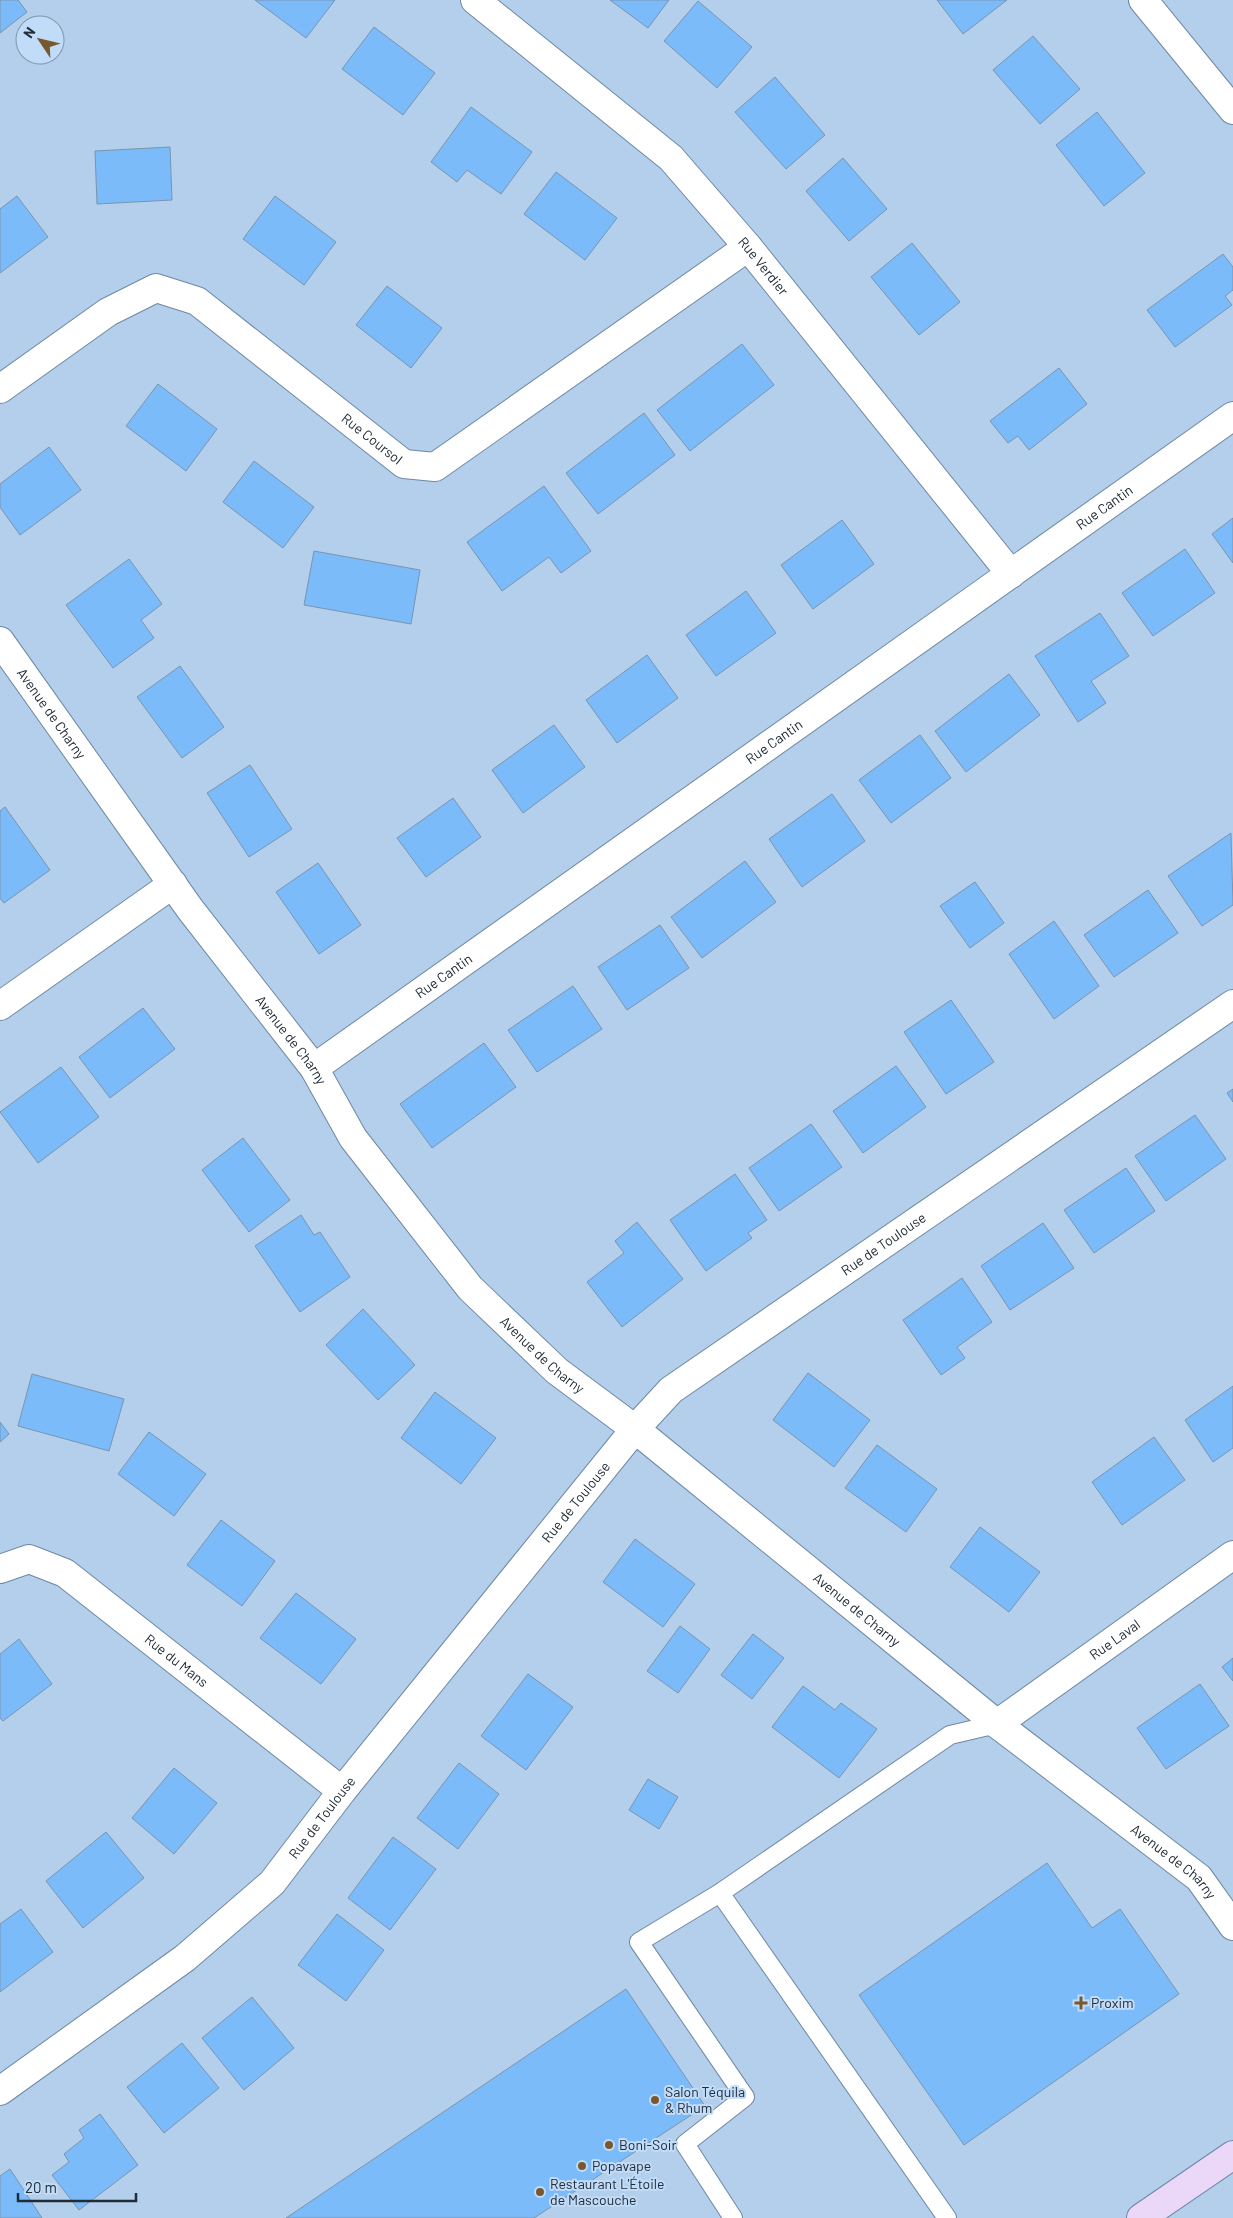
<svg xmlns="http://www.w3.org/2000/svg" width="1233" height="2218" font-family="Barlow,sans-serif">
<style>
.building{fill:#7cbbfa;stroke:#7994af}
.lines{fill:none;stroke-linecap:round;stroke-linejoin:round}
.lane-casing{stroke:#6e88a3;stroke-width:20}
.street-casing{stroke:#6e88a3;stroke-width:30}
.secondary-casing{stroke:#6e88a3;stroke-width:30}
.lane{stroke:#fff;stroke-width:18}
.street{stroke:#fff;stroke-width:28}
.secondary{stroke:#ebd8f9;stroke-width:28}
.poi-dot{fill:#79582f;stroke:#c0dcf9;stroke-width:2}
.labels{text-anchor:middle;stroke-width:4;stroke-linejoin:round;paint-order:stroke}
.street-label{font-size:14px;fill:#212c37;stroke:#c0dcf9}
.poi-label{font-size:14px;fill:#212c37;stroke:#c0dcf9;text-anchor:start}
</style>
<rect width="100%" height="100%" fill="#b3cfec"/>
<path class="building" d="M 0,0 L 18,0 L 27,12 L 0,33 Z
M 255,0 L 335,0 L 306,38 Z
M 610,0 L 669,0 L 648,28 Z
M 937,0 L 1007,0 L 963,34 Z
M 698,1 L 752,47 L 717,88 L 664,41 Z
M 374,27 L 435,73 L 403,115 L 342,69 Z
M 1033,36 L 1080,89 L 1040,124 L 993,70 Z
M 775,77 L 825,135 L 786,169 L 735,112 Z
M 471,107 L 532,152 L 501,194 L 467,170 L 457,182 L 431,162 Z
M 1097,112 L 1145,173 L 1104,206 L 1056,145 Z
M 170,147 L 172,200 L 97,204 L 95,151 Z
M 843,158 L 887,209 L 849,241 L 806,191 Z
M 556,172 L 617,218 L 585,260 L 524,214 Z
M 17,196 L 48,237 L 0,273 L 0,209 Z
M 275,196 L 336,242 L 304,285 L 243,239 Z
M 912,243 L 960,302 L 919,335 L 871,277 Z
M 1223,254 L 1233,267 L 1233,290 L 1225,296 L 1232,305 L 1175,347 L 1147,310 Z
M 387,286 L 442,328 L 411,368 L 356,325 Z
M 742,344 L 774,385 L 690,451 L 657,410 Z
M 1059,368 L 1087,404 L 1029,450 L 1018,436 L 1008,443 L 990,421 Z
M 158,384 L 217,429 L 186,471 L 126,426 Z
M 644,413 L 675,455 L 598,514 L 566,473 Z
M 49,447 L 81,490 L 20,535 L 0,507 L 0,484 Z
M 254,461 L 314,507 L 283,548 L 223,502 Z
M 544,486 L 591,551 L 561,573 L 549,557 L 502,591 L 467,542 Z
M 1233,518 L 1233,563 L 1212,534 Z
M 842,520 L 874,564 L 813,609 L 781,565 Z
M 1185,549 L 1215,593 L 1153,636 L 1122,593 Z
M 314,551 L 420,570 L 411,624 L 304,605 Z
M 129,559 L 162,604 L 141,620 L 154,638 L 113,668 L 66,605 Z
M 746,591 L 776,633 L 716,676 L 686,635 Z
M 1100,613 L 1129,656 L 1091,681 L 1106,703 L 1078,722 L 1035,656 Z
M 647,655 L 678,698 L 617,743 L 586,700 Z
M 180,666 L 224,727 L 182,758 L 137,697 Z
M 1009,674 L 1040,715 L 966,772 L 935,731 Z
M 554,725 L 585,767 L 523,813 L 492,770 Z
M 920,735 L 951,778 L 891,823 L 859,780 Z
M 250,765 L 292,829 L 249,857 L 207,793 Z
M 832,794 L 865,841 L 802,887 L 769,839 Z
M 453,798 L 481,837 L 426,877 L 397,838 Z
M 5,807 L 50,870 L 4,903 L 0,898 L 0,811 Z
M 1231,833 L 1233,905 L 1202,926 L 1168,876 Z
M 745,861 L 776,902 L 702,958 L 671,917 Z
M 318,863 L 361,925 L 319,954 L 276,892 Z
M 975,882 L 1004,923 L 970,948 L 940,906 Z
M 1148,890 L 1178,933 L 1114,977 L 1084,935 Z
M 1054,921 L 1099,986 L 1054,1019 L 1009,954 Z
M 660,925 L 689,968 L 627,1010 L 598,967 Z
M 573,986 L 602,1029 L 537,1072 L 508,1030 Z
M 951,1000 L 994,1062 L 946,1094 L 904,1032 Z
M 143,1008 L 175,1049 L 110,1098 L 79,1057 Z
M 484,1043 L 516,1087 L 432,1148 L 400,1104 Z
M 896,1066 L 926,1107 L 863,1153 L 833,1111 Z
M 61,1067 L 99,1117 L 38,1163 L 0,1112 Z
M 1233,1089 L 1233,1102 L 1227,1093 Z
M 1195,1115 L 1226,1159 L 1166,1201 L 1135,1156 Z
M 811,1124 L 842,1167 L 779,1211 L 749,1168 Z
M 243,1138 L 290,1200 L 249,1232 L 202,1170 Z
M 1126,1168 L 1155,1211 L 1094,1253 L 1064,1210 Z
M 735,1174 L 767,1220 L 748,1233 L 752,1238 L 706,1271 L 670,1220 Z
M 301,1215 L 314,1235 L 320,1232 L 350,1277 L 300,1312 L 255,1246 Z
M 637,1222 L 683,1279 L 622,1327 L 587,1282 L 624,1253 L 615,1241 Z
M 1043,1223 L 1074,1268 L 1010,1310 L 981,1266 Z
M 962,1278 L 992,1322 L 957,1347 L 965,1358 L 941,1375 L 903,1320 Z
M 363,1309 L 415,1365 L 378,1400 L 326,1345 Z
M 808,1373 L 870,1420 L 834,1467 L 773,1420 Z
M 32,1374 L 124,1399 L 109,1451 L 18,1426 Z
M 1233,1386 L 1233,1448 L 1213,1462 L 1185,1420 Z
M 435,1392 L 496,1438 L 461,1484 L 401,1438 Z
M 0,1422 L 9,1434 L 0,1442 Z
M 149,1432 L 206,1474 L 174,1516 L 118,1474 Z
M 1154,1437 L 1185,1480 L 1122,1525 L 1092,1482 Z
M 877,1445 L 937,1489 L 906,1532 L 845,1488 Z
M 221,1520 L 275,1561 L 242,1606 L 187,1565 Z
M 980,1527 L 1040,1572 L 1009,1612 L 950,1567 Z
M 635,1539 L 695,1584 L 663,1627 L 603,1582 Z
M 296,1593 L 356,1639 L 321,1684 L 260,1638 Z
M 680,1626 L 710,1649 L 678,1693 L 647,1671 Z
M 753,1634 L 784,1658 L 752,1699 L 721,1675 Z
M 19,1639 L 52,1684 L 3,1721 L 0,1718 L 0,1654 Z
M 1233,1658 L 1233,1681 L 1222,1667 Z
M 528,1674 L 573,1707 L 526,1770 L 481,1736 Z
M 1200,1684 L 1229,1726 L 1166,1769 L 1137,1728 Z
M 803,1686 L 835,1710 L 841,1703 L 877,1729 L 839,1778 L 772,1727 Z
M 459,1763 L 499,1794 L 458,1849 L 417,1818 Z
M 174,1768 L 217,1803 L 174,1854 L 132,1818 Z
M 648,1779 L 678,1797 L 659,1829 L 629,1810 Z
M 106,1832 L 144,1878 L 83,1928 L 46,1881 Z
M 393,1837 L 436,1869 L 390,1930 L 348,1898 Z
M 1047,1863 L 1092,1928 L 1120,1909 L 1179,1994 L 964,2145 L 859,1995 Z
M 21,1909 L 53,1952 L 0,1992 L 0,1924 Z
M 337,1914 L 384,1950 L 346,2001 L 298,1965 Z
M 626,1989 L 705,2106 L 534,2218 L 286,2218 Z
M 252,1997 L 294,2048 L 244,2090 L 202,2038 Z
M 182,2043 L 219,2088 L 164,2133 L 127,2087 Z
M 100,2114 L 138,2165 L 79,2210 L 52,2175 L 69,2162 L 64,2154 L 84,2138 L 79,2130 Z
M 10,2169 L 42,2218 L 0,2218 L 0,2176 Z"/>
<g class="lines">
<g class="lane-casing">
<path id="lane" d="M 720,1893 L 947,2218
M 733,2218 L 685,2144 L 745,2097 L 639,1942 L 720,1893 L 950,1735 L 997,1724"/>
</g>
<g class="street-casing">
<g id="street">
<path id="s1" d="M 475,0 L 671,158 L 748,247 L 1011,574"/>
<path d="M 1143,0 L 1233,110"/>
<path id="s2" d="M 0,389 L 108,312 L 156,288 L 197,301 L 404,464 L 435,467 L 748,247"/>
<path id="s3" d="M 0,641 L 190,909 L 314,1068 L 353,1138 L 470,1288 L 557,1371 L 635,1429 L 997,1724 L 1199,1878 L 1233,1926"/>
<path d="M 0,1006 L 173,884"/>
<path id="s4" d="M 314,1068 L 1233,416"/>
<path id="s5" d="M 0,1569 L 29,1559 L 65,1573 L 342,1791"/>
<path id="s6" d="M 997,1724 L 1233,1555"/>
<path id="s7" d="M 0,2091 L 185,1958 L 272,1883 L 342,1791 L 635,1429 L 671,1390 L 1233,1004"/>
</g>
</g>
<g class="secondary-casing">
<path id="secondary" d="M 1141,2218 L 1233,2155"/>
</g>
<use href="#lane" class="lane"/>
<use href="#street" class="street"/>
<use href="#secondary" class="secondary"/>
</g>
<g class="poi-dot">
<path d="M1078.5 1995.5h5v5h5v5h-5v5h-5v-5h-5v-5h5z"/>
<circle cx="655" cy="2100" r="5"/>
<circle cx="609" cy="2145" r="5"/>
<circle cx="582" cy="2166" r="5"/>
<circle cx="540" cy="2192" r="5"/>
</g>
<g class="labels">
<g class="street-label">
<text dy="5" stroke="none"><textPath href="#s1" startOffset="394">Rue Verdier</textPath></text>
<text dy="5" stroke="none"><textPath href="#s2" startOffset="452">Rue Coursol</textPath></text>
<text dy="5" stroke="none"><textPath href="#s4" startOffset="969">Rue Cantin</textPath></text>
<text dy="5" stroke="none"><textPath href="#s3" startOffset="89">Avenue de Charny</textPath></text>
<text dy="5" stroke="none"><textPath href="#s4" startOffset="564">Rue Cantin</textPath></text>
<text dy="5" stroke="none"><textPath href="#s4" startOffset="159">Rue Cantin</textPath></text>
<text dy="5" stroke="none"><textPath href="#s3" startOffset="494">Avenue de Charny</textPath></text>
<text dy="5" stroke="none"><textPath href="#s7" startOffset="1235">Rue de Toulouse</textPath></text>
<text dy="5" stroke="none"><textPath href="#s3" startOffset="899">Avenue de Charny</textPath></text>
<text dy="5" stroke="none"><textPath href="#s7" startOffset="830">Rue de Toulouse</textPath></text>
<text dy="5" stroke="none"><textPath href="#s3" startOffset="1304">Avenue de Charny</textPath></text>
<text dy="5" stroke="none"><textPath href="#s6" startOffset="145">Rue Laval</textPath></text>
<text dy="5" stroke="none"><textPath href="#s5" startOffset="211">Rue du Mans</textPath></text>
<text dy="5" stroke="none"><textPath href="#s7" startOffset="425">Rue de Toulouse</textPath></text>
<text dy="5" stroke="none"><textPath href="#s3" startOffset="1709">Avenue de Charny</textPath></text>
</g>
<g class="poi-label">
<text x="1091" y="2008">Proxim</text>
<text x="665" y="2097">Salon Téquila<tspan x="665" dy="16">&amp; Rhum</tspan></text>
<text x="619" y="2150">Boni-Soir</text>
<text x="592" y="2171">Popavape</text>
<text x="550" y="2189">Restaurant L'Étoile<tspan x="550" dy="16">de Mascouche</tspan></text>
</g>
</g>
<g transform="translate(40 40) rotate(305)"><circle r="24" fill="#c0dcf9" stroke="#8096ab"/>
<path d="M0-4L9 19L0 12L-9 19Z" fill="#79582f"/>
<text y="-8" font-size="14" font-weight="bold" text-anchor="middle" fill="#212c37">N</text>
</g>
<path d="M18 2193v8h118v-8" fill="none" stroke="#212c37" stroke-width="2.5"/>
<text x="25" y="2193" font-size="15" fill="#212c37" stroke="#c0dcf9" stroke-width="4" paint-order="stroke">20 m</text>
</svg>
